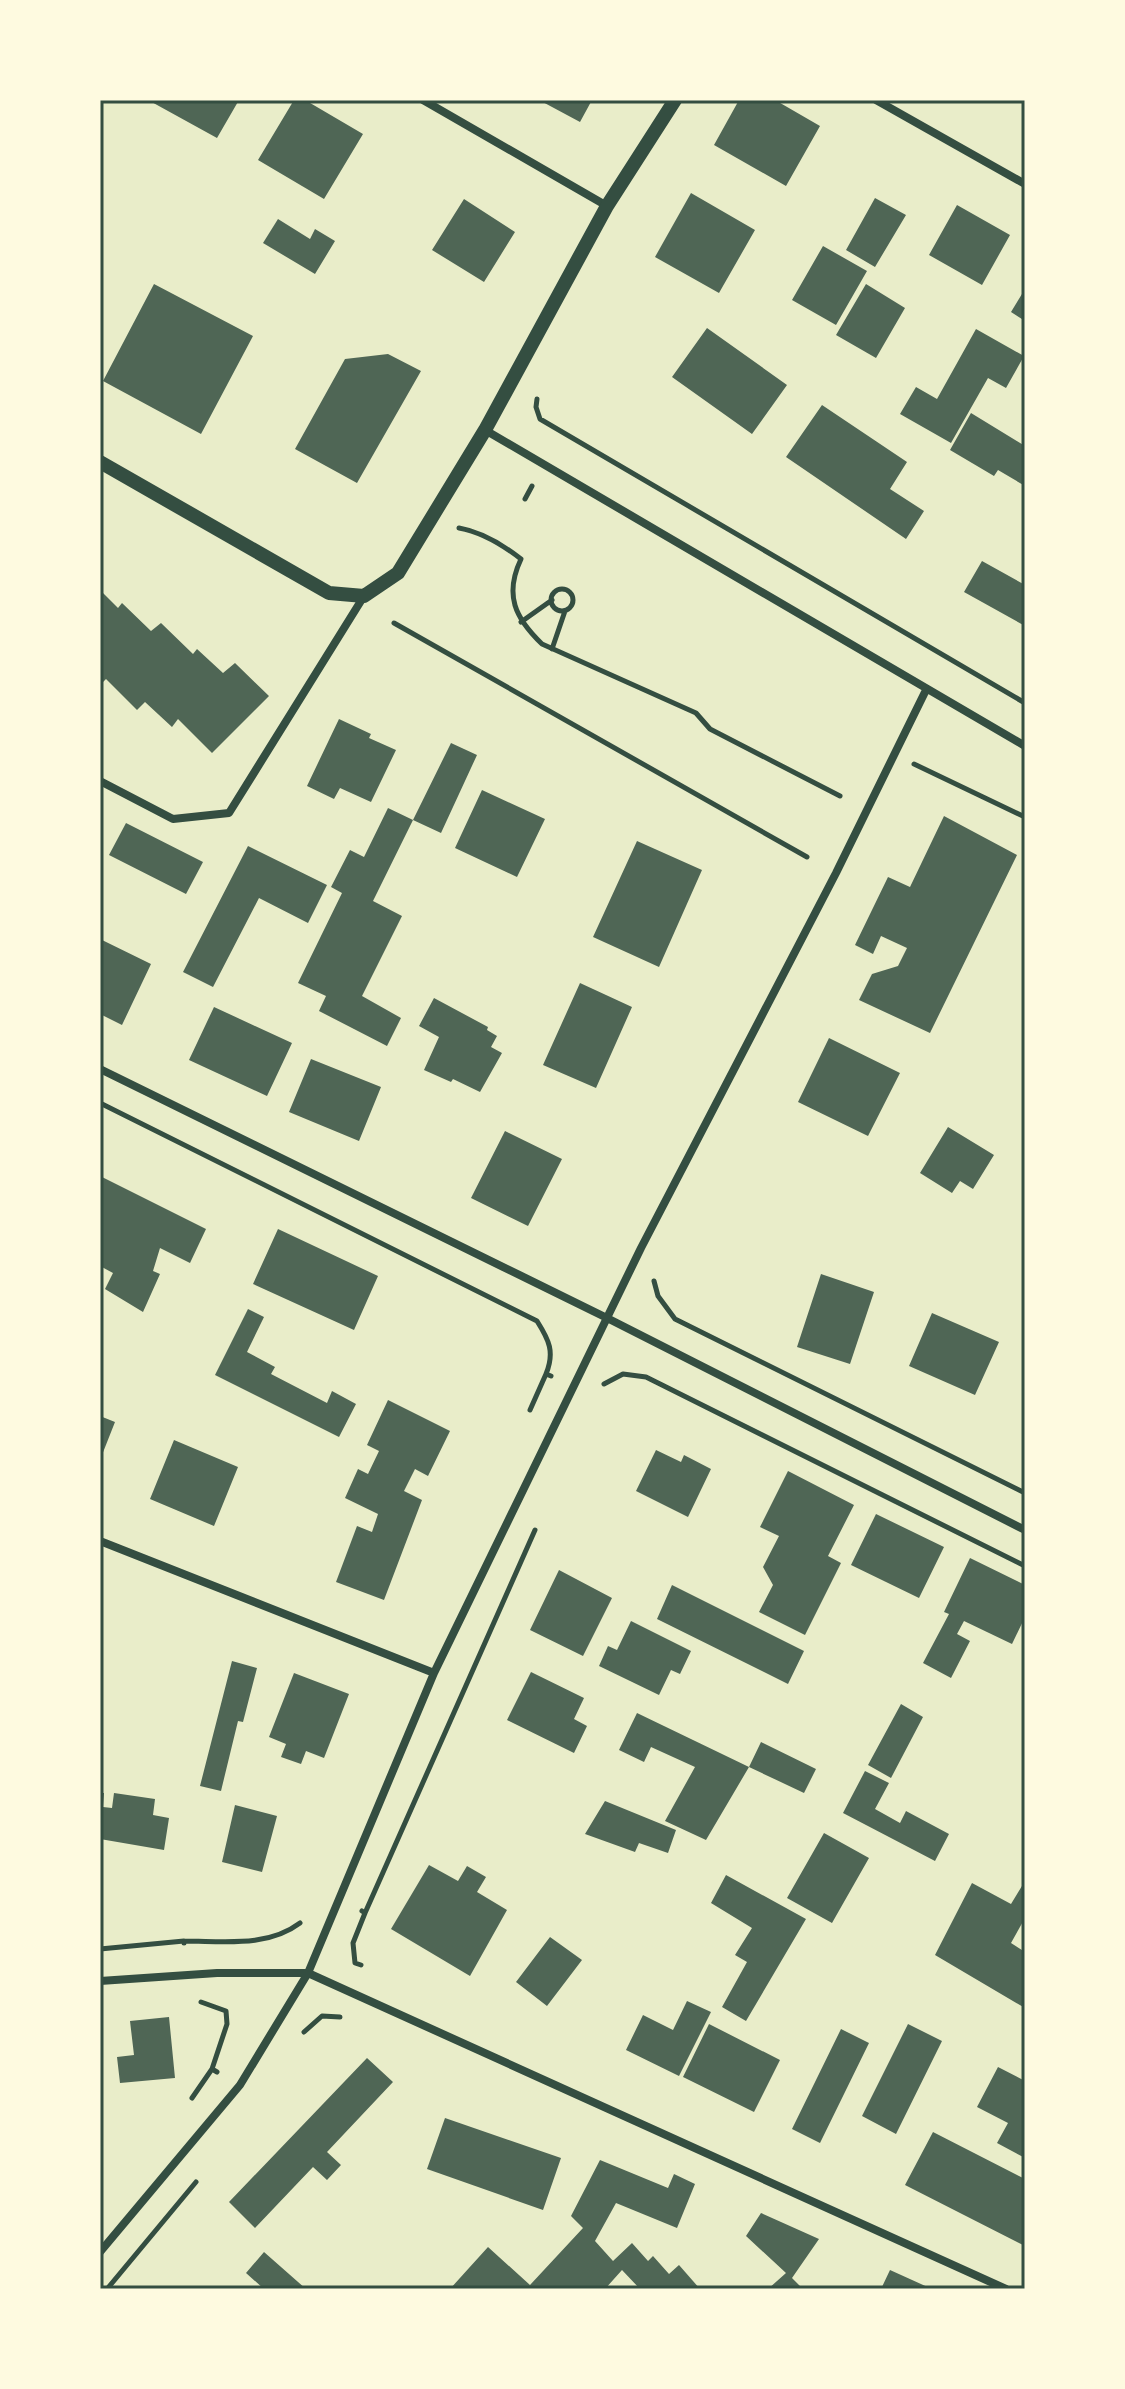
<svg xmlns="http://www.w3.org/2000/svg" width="1125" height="2389" font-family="'PT Serif',serif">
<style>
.building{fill:#4f6655}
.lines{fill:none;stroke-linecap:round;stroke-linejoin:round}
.path{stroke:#344e41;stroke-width:5}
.minor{stroke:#344e41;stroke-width:8}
.tertiary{stroke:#344e41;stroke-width:14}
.neatline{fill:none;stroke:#344e41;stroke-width:3}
</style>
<rect width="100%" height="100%" fill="#e9edc9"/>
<path class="building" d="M 148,100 L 239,100 L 217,138 Z
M 294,100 L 305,100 L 363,134 L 324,199 L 258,160 Z
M 539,100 L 592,100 L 580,122 Z
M 739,100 L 775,100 L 820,126 L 786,186 L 714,145 Z
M 691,193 L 755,230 L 719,293 L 655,257 Z
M 875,198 L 906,215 L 875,267 L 846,250 Z
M 464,199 L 515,232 L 484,282 L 432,250 Z
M 957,205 L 1010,235 L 982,285 L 929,255 Z
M 278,219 L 310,239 L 315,229 L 335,241 L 315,274 L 263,243 Z
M 823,246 L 867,271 L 836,325 L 792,300 Z
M 154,284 L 253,336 L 201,434 L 103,381 Z
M 866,284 L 905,308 L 876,358 L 836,335 Z
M 1025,289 L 1025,321 L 1011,312 Z
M 707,328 L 787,385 L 752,434 L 672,377 Z
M 976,329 L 1024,356 L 1006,388 L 988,378 L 951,443 L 900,414 L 916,387 L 937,399 Z
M 388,354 L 421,371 L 357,483 L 295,449 L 345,359 Z
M 822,405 L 907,462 L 890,489 L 924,511 L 906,539 L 786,457 Z
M 971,413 L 1025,446 L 1025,486 L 998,470 L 994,476 L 950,450 Z
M 982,561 L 1025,585 L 1025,626 L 964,592 Z
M 100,590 L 118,608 L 122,603 L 151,631 L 161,623 L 193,654 L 197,649 L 223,673 L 235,663 L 269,696 L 212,753 L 178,719 L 172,727 L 145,702 L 137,710 L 106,679 L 100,685 Z
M 339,719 L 371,734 L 369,738 L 396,750 L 371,802 L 340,788 L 334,799 L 307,786 Z
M 451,743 L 477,755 L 441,833 L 413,820 Z
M 482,790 L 545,819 L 517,877 L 455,848 Z
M 388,808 L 413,820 L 373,901 L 402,916 L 362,996 L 401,1018 L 387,1046 L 319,1011 L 326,996 L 298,983 L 342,893 L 331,887 L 350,850 L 364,857 Z
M 944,816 L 1017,855 L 930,1033 L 859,1000 L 872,974 L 898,966 L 907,948 L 881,936 L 873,954 L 855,945 L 888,877 L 910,887 Z
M 126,823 L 203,862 L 186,894 L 109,855 Z
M 637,841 L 702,870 L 659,967 L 593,937 Z
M 248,846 L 327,885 L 308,923 L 259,898 L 213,987 L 183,972 Z
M 100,939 L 151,964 L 122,1025 L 100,1014 Z
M 580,983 L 632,1007 L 596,1088 L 543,1065 Z
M 434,998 L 488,1027 L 487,1030 L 497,1036 L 491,1047 L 502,1053 L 480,1092 L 453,1079 L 451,1082 L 424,1070 L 439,1037 L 419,1026 Z
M 214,1007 L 292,1043 L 267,1096 L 189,1060 Z
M 829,1038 L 900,1073 L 868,1136 L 798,1102 Z
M 311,1059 L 381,1087 L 359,1141 L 289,1112 Z
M 948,1127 L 994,1155 L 973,1189 L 960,1181 L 952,1193 L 920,1173 Z
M 505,1131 L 562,1159 L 528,1226 L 471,1198 Z
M 100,1176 L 206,1229 L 190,1263 L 160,1248 L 153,1271 L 160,1274 L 143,1312 L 105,1289 L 113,1273 L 100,1266 Z
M 278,1229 L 378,1276 L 354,1330 L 253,1284 Z
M 821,1274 L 874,1292 L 850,1364 L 797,1347 Z
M 248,1309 L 264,1317 L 247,1352 L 275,1367 L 271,1374 L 327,1403 L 332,1391 L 356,1404 L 339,1437 L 215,1375 Z
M 932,1313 L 999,1342 L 975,1395 L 909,1366 Z
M 388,1400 L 450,1431 L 428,1476 L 415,1469 L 404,1491 L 422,1500 L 384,1600 L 336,1582 L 357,1526 L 372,1532 L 378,1514 L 345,1498 L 358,1469 L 368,1474 L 379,1451 L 367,1445 Z
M 100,1416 L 115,1422 L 100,1460 Z
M 174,1440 L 238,1467 L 214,1526 L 150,1499 Z
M 656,1450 L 681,1462 L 684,1455 L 711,1469 L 688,1517 L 636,1491 Z
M 788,1471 L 854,1505 L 828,1556 L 841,1563 L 805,1635 L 759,1612 L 773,1585 L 763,1567 L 779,1536 L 760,1527 Z
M 876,1514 L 944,1547 L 919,1598 L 851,1565 Z
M 970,1558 L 1025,1585 L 1025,1617 L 1012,1644 L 964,1621 L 957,1634 L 970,1641 L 951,1678 L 923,1663 L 949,1614 L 944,1612 Z
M 559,1570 L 612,1598 L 583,1656 L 530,1630 Z
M 672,1585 L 804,1651 L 788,1684 L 657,1619 Z
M 631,1621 L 691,1651 L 680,1674 L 671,1670 L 659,1695 L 599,1666 L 608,1646 L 617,1650 Z
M 232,1661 L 257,1668 L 243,1722 L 238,1721 L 221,1791 L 200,1786 Z
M 531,1672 L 584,1698 L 574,1719 L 587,1726 L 574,1753 L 507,1720 Z
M 294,1673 L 349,1694 L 324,1758 L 306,1751 L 301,1764 L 281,1757 L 286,1744 L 269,1737 Z
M 901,1704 L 923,1717 L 891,1778 L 868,1765 Z
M 637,1713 L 749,1767 L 706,1840 L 665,1821 L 695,1767 L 651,1747 L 644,1762 L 619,1750 Z
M 761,1742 L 816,1769 L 804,1793 L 749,1767 Z
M 865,1771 L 889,1783 L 875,1809 L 900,1823 L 906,1811 L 949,1834 L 935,1861 L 843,1813 Z
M 100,1793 L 104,1793 L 103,1807 L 112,1808 L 114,1793 L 155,1799 L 153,1815 L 169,1818 L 164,1850 L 100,1839 Z
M 605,1801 L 676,1830 L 668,1853 L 639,1843 L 635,1852 L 585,1834 Z
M 235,1805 L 277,1816 L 262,1872 L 222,1862 Z
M 824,1833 L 869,1858 L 832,1923 L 787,1898 Z
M 429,1865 L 458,1881 L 467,1866 L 486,1877 L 477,1892 L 507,1910 L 470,1976 L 391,1929 Z
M 726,1875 L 806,1919 L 746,2021 L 722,2007 L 747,1962 L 735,1955 L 752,1928 L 711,1903 Z
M 1025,1881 L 1025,1918 L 1011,1943 L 1025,1952 L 1025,2008 L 935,1955 L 972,1883 L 1011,1904 Z
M 550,1937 L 582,1960 L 547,2006 L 516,1982 Z
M 687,2001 L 711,2012 L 679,2076 L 626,2050 L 643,2015 L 673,2030 Z
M 169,2017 L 175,2078 L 120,2083 L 117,2057 L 134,2055 L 130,2021 Z
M 709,2024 L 780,2060 L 754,2112 L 683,2077 Z
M 908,2024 L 942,2041 L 896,2134 L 862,2116 Z
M 841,2029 L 869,2043 L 820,2143 L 792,2129 Z
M 367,2058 L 393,2082 L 327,2152 L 341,2165 L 327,2180 L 313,2167 L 255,2228 L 229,2202 Z
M 998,2067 L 1025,2081 L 1025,2158 L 997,2143 L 1008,2123 L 977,2107 Z
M 445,2118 L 561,2158 L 543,2210 L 427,2169 Z
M 933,2132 L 1025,2179 L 1025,2246 L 905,2185 Z
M 600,2160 L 668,2188 L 674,2174 L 695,2184 L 677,2228 L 616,2203 L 595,2241 L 613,2261 L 632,2243 L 648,2261 L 653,2256 L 669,2274 L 679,2265 L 700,2289 L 640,2289 L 622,2270 L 605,2289 L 450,2289 L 488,2247 L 530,2285 L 583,2228 L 571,2216 Z
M 761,2213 L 819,2239 L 792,2278 L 803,2289 L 768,2289 L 786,2273 L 746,2236 Z
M 264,2252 L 306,2289 L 264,2289 L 246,2273 Z
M 890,2270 L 932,2289 L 881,2289 Z"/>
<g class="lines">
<path class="path" d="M 537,399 L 536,407 L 540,419 L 1025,703
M 525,499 L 532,486
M 459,528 C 482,532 503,545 521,559 C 504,595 515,618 542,644 L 696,713 L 710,729 L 840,796
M551 600a11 11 0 1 1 22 0a11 11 0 1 1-22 0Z
M 521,622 L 552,600
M 394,623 L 807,857
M 552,649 L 565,611
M 914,764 L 1025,817
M 100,1103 L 537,1321 C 549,1340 555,1352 546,1374 L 551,1376
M 654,1281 L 658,1296 L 675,1319 L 1025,1493
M 604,1384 L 623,1374 L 646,1377 L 1025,1566
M 530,1410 L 546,1374
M 365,1913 L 535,1530
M 184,1941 C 223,1941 267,1948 300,1923
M 100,1949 L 184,1941 L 184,1943
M 361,1965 L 355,1963 L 353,1943 L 365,1913 L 362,1911
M 201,2002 L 226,2011 L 227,2024 L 212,2069 L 217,2072
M 304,2032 L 322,2016 L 340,2017
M 192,2098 L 212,2069
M 107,2289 L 196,2182"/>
<path class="minor" d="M 423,100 L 607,206
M 876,100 L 1025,184
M 485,430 L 1025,746
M 100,781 L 173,819 L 229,813 L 364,596
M 100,1069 L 607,1318 L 1025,1530
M 100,1541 L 434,1673
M 100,1981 L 217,1973 L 308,1973 L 1006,2289
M 100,2252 L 240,2085 L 308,1973 L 434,1673 L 641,1248 L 836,873 L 926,690"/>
<path class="tertiary" d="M 100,462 L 329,593 L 364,596 L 398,573 L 485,430 L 607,206 L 675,100"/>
</g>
<rect width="1125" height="2389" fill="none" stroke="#fefae0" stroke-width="204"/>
<rect x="102" y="102" width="921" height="2185" class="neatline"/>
</svg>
